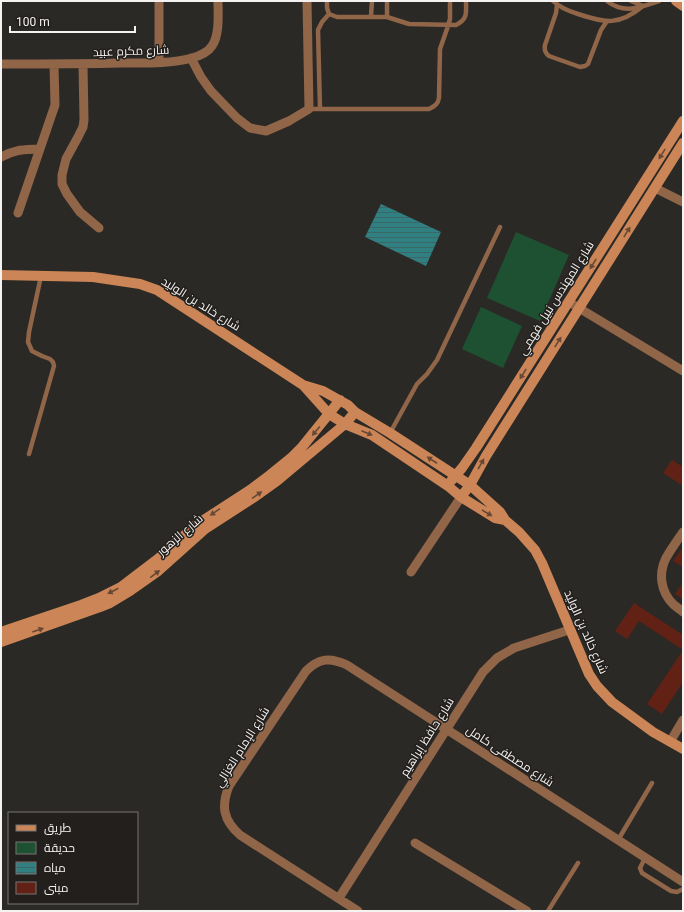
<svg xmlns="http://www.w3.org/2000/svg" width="684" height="912" font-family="Roboto,Cairo,sans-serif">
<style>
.park{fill:#1d5132}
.water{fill:url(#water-rules)}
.building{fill:#612115}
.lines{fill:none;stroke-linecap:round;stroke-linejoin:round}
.lane{stroke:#906548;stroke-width:4.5}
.street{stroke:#906548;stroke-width:9}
.secondary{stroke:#cb8556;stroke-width:10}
.oneway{fill:#664834}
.labels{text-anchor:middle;stroke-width:3;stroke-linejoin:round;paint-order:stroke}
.street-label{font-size:12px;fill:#f5f3f1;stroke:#221f1d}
</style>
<defs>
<pattern id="water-rules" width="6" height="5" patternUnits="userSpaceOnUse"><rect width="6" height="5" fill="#308081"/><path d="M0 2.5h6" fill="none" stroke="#3c6767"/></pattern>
</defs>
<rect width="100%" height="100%" fill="#2b2926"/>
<path class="park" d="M 516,232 L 569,255 L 540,321 L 487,298 Z
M 481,307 L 522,326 L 503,368 L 462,349 Z"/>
<path class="water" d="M 381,204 L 441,232 L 426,266 L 365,237 Z"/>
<path class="building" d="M 672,460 L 683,467 L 683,486 L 663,473 Z
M 683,547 L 683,567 L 673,561 Z
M 683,582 L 683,599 L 675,594 Z
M 634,603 L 683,635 L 683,682 L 662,714 L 647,704 L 683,650 L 639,621 L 627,639 L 615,631 Z"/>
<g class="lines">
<path class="lane" d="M 327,1 L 327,8 L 329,14 L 337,17 L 387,17 L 409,24 L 456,25 C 468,19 466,13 466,1
M 387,1 L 387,17
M 553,1 C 560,8 568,11 578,14 C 605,23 619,26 643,6 L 631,1
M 607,1 C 625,15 640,7 659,1
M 557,5 L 556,13 L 545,45 C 544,50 545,53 549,56 L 580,67 L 585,66 L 588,64 L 601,30 L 607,21
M 371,16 L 372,1
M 309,109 L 429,109 C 435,106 438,104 439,98 L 440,49 L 447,29 L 450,19 L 450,1
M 320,109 L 318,30 L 322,22 L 329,14
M 390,433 L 417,384 L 427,374 L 437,360 L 500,227
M 29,454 L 54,366 L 53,362 L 50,359 L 42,356 L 32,351 L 28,342 L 29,332 L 41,276
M 618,840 L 652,783
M 645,858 L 640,868 L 642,873 L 671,891 L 677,892 L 683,889
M 548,911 L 578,863"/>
<path class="street" d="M 191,58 L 201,77 L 211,91 L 237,118 L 250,128 L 266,131 L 289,121 L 309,109 L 307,1
M 159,62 L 159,1
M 1,64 C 42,64 82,64 122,63 C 145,63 170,64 192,58 C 199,56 208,52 212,46 C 220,34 218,14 218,1
M 83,64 L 84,120 L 83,127 L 78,137 L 66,159 L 62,175 L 62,184 L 67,194 L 80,212 L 99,228
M 1,157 C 16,149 23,150 40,149
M 655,188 L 683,202
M 18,213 L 55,105 L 54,64
M 569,302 L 683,371
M 683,532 C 677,541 671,549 666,558 C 658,574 661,592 673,604 C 676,607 680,609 683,612
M 411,572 L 461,497
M 670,742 L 683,720
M 415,843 L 527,911
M 339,898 L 483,672 L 497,658 L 514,648 L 569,630
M 358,911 L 240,835 C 223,820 221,806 229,786 L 306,671 C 319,658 330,657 347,665 L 683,882"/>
<path class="secondary" d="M 676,1 L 683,6
M 1,275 L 93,277 L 140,284 L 157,290 L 303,385 L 329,414 L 345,424 L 372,435 L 448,486 L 461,497 L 495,518 L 505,520
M 303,385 L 323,391 L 348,405 L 355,412 L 390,433 L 470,485 L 500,512 L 505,520 L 519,532 L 535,550 L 542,563 L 589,674 L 597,686 L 612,702 L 653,732 L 683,749
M 451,481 L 462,468 L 476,448 L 683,121
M 461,497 L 470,485 L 486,456 L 683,143
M 1,632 L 81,605 L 99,598 L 121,587 L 159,558 L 196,525 L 250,490 L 270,475 L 291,458 L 302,447 L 340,400
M 1,642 L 100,607 L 110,603 L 130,591 L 157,572 L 205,529 L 256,496 L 277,481 L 345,424 L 355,412"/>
</g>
<defs><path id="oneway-solid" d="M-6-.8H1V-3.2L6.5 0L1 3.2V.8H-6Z"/></defs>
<g class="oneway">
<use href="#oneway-solid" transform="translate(662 154) rotate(122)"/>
<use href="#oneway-solid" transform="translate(627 232) rotate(-58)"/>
<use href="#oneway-solid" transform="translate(593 264) rotate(122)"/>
<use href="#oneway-solid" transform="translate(558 342) rotate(-58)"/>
<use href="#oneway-solid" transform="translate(523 374) rotate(122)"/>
<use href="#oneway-solid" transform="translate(316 431) rotate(130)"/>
<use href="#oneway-solid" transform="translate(367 433) rotate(23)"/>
<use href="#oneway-solid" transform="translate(432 460) rotate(-147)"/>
<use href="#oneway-solid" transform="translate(481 464) rotate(-60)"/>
<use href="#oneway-solid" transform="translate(257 495) rotate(-34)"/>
<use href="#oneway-solid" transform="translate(215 512) rotate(146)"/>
<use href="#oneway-solid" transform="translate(487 513) rotate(31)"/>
<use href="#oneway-solid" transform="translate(155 574) rotate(-37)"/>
<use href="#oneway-solid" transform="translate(113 591) rotate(153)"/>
<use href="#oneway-solid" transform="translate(38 630) rotate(-19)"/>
</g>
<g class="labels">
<g class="street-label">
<text transform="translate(131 51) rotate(-2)" y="4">شارع مكرم عبيد</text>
<text transform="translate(556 298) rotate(-58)" y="4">شارع المهندس نبيل فهمي</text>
<text transform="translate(201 304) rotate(32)" y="4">شارع خالد بن الوليد</text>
<text transform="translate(180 535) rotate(-41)" y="4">شارع الزهور</text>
<text transform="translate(586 632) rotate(66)" y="4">شارع خالد بن الوليد</text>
<text transform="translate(427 737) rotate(-58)" y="4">شارع حافظ إبراهيم</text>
<text transform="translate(242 747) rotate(-58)" y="4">شارع الإمام الغزالي</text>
<text transform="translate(510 756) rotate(33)" y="4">شارع مصطفى كامل</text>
</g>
</g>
<rect width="684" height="912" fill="none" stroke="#f5f3f1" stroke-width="4"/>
<rect x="8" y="812" width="130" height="92" fill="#221f1d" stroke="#767472"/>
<rect x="16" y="825" width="20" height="6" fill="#cb8556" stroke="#767472"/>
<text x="44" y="832" font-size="12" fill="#f5f3f1">طريق</text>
<rect x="16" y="842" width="20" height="12" fill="#1d5132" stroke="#767472"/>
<text x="44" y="852" font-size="12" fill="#f5f3f1">حديقة</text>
<rect x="16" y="862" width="20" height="12" fill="url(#water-rules)" stroke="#767472"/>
<text x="44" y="872" font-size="12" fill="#f5f3f1">مياه</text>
<rect x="16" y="882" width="20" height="12" fill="#612115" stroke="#767472"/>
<text x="44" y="892" font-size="12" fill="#f5f3f1">مبنى</text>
<path d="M10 26v6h125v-6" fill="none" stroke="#f5f3f1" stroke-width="2"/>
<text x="16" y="26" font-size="12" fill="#f5f3f1" stroke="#221f1d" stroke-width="3" paint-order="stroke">100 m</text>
</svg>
